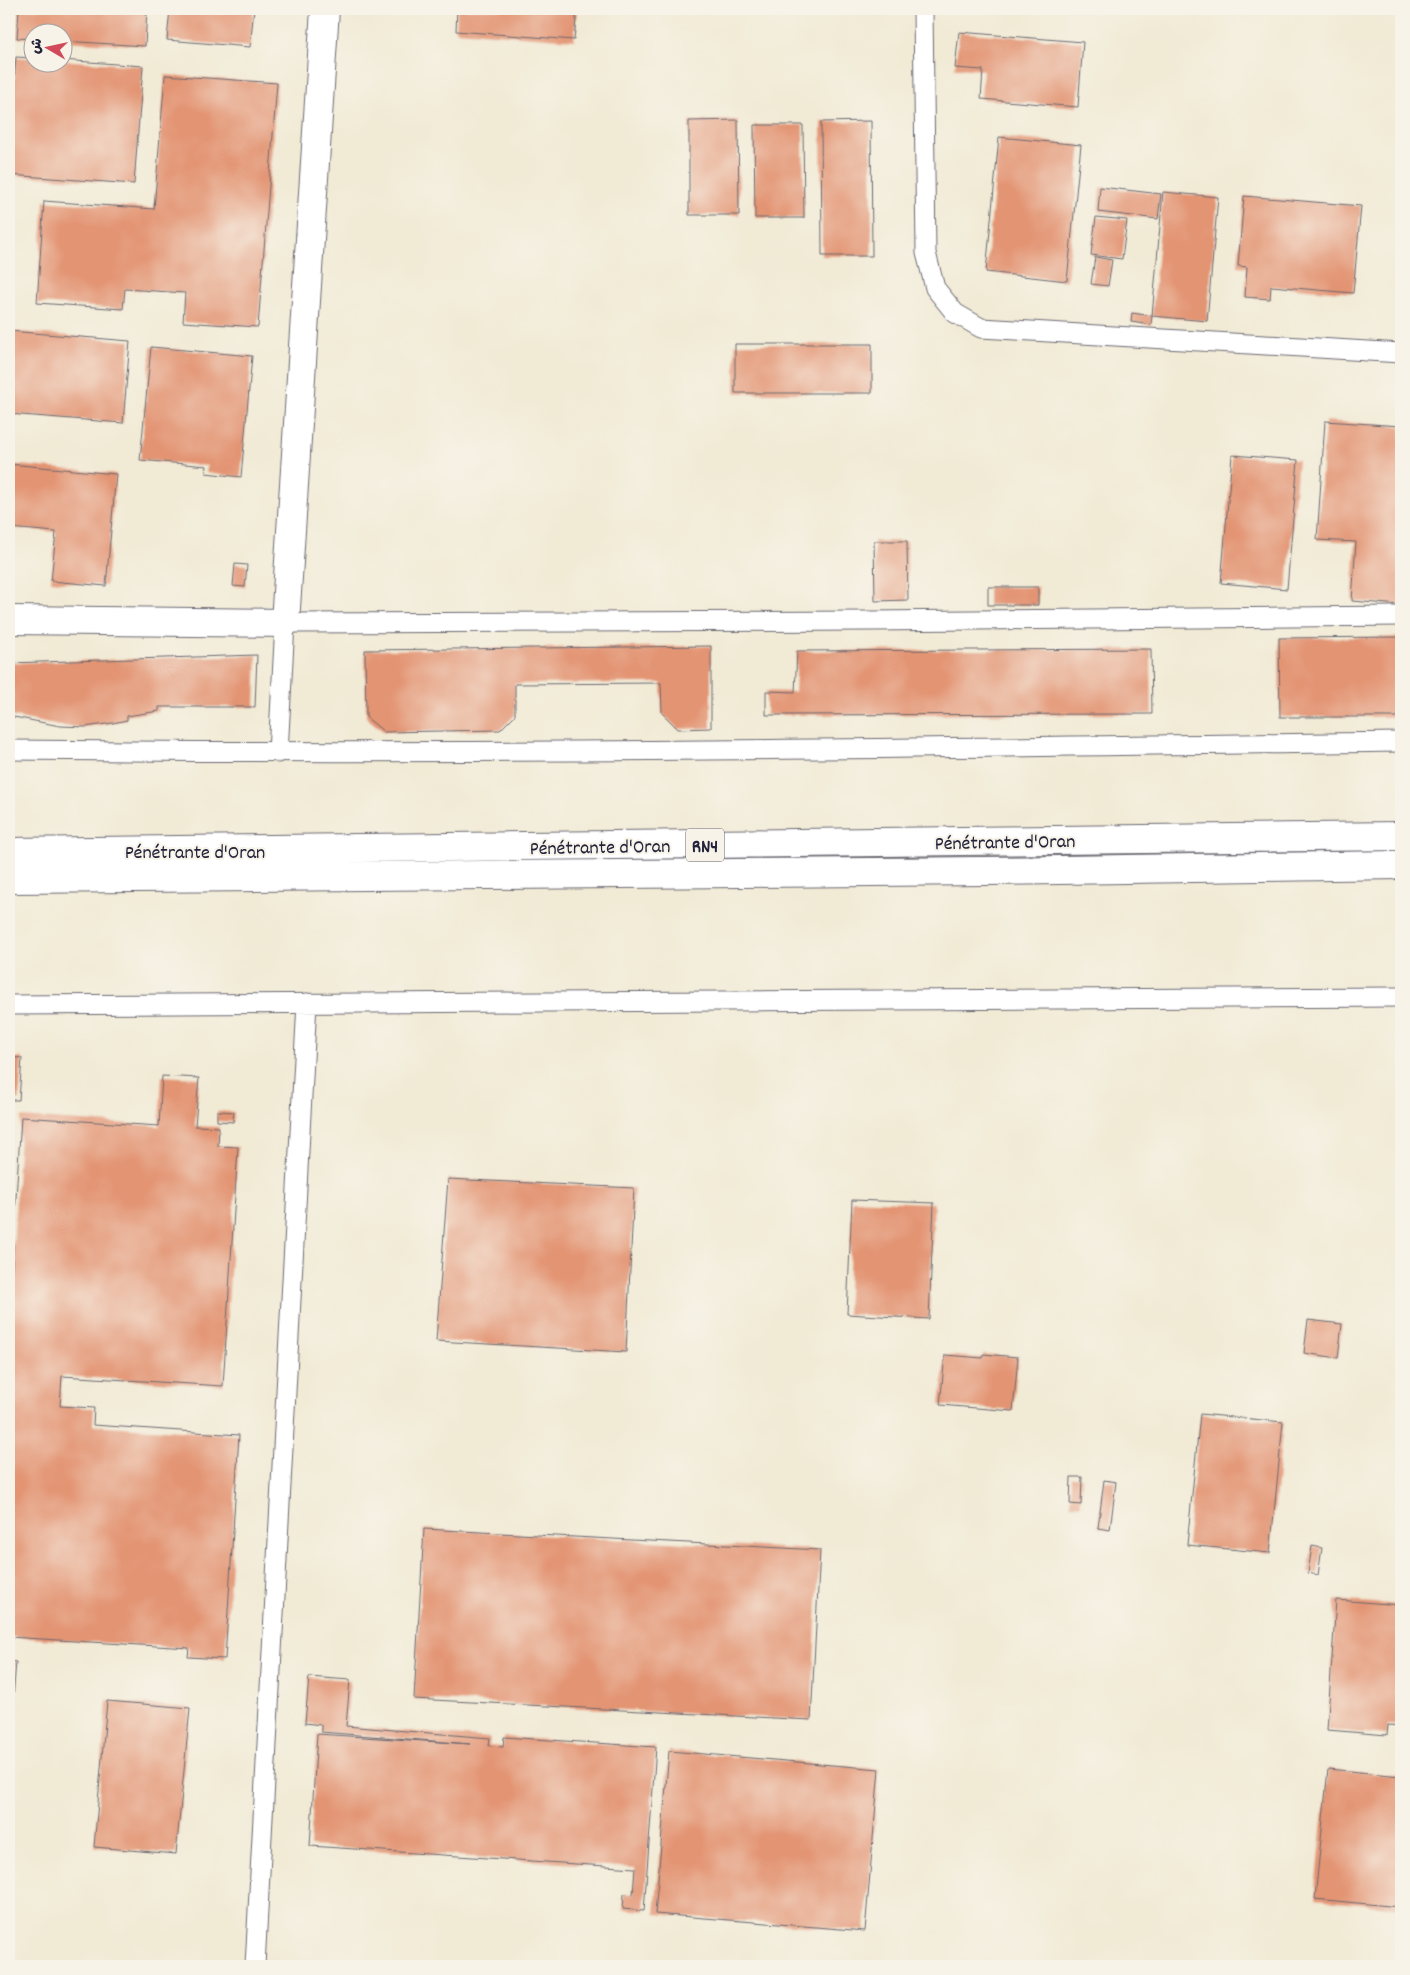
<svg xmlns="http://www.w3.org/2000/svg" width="1410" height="1975" font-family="Dekko,'Playpen Sans Arabic',sans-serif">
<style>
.building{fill:#e39473}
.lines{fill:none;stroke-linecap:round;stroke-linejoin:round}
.street-casing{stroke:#6a6871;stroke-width:21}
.secondary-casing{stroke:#6a6871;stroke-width:30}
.highway-casing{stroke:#6a6871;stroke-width:30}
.street{stroke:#fff;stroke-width:19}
.secondary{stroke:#fff;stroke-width:28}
.highway{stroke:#fff;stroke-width:28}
.labels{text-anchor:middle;stroke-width:4;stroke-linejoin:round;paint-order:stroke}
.shield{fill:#f7f3e8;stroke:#62616f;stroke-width:1}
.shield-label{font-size:19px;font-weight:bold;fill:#22223b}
.street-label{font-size:20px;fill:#22223b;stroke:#f7f3e8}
</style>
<rect width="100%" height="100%" fill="#f7f3e8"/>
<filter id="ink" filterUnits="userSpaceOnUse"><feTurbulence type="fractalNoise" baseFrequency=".02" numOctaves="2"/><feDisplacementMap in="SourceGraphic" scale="10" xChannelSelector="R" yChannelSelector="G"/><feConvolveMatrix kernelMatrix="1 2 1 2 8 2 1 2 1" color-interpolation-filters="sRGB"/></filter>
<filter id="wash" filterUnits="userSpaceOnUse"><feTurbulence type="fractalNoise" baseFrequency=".0096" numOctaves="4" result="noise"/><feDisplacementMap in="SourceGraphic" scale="20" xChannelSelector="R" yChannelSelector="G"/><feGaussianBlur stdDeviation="1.12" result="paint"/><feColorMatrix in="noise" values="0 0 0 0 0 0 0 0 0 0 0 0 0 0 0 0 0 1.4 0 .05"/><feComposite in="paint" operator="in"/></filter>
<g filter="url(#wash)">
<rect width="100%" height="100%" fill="#f1ead5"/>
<g id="blocks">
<path class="building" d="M 19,9 L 147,9 L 145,46 L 62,41 L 62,32 L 32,32 L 32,39 L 17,38 Z
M 170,9 L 254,9 L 250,47 L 167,40 Z
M 457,9 L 577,9 L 574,40 L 456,31 Z
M 959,32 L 1083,42 L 1078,107 L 981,99 L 983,70 L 955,68 Z
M 16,57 L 32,58 L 32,62 L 62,62 L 62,60 L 143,66 L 134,184 L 9,175 L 9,150 Z
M 165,75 L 277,83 L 258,327 L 183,322 L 185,293 L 125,289 L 123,309 L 37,303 L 44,201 L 154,209 Z
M 738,120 L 739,215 L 689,215 L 689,121 Z
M 871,121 L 872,256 L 822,256 L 821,122 Z
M 754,125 L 803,125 L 804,218 L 755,218 Z
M 999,137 L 1081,145 L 1067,281 L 986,272 Z
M 1100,187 L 1161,194 L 1158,219 L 1098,212 Z
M 1163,192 L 1218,197 L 1207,321 L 1152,316 L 1151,325 L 1131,322 L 1132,313 L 1152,316 Z
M 1244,196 L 1361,206 L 1353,293 L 1271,286 L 1270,299 L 1245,297 L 1247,267 L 1238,266 Z
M 1096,217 L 1127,220 L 1122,259 L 1091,255 Z
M 1095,257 L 1112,260 L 1108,286 L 1091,284 Z
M 9,331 L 130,341 L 123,423 L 9,414 Z
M 735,344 L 872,344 L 872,393 L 735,393 Z
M 151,347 L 252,356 L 241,477 L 206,473 L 207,466 L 140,460 Z
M 1325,421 L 1401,426 L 1400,605 L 1352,601 L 1356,542 L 1317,540 Z
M 1232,455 L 1298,460 L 1287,589 L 1221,583 Z
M 9,464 L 116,474 L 106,586 L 51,581 L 56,532 L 9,528 Z
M 874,541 L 907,541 L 908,600 L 875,601 Z
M 235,564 L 247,565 L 245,587 L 233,586 Z
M 988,587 L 1038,587 L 1038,605 L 988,605 Z
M 1401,637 L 1401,717 L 1280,717 L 1279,638 Z
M 711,646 L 711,728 L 678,729 L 662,713 L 661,683 L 515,684 L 515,715 L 500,730 L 384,732 L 366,717 L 365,650 Z
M 1151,649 L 1152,714 L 766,715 L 766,691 L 795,692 L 797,651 Z
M 257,655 L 255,707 L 159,707 L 159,711 L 127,716 L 127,720 L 113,723 L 85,727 L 60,726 L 9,716 L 9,663 Z
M 9,1057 L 22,1058 L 19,1100 L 9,1100 Z
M 162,1076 L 199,1078 L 195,1126 L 219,1127 L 218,1146 L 238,1147 L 223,1386 L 62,1376 L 60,1406 L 94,1408 L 93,1425 L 239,1435 L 225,1659 L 188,1657 L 189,1648 L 9,1637 L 9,1313 L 21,1117 L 159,1126 Z
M 217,1111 L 234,1112 L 233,1122 L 217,1121 Z
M 448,1179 L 634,1188 L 626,1352 L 436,1341 Z
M 852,1200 L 934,1203 L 929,1319 L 847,1314 Z
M 1308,1320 L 1342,1324 L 1338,1358 L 1304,1353 Z
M 983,1354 L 1018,1357 L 1013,1411 L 940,1405 L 945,1355 L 983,1358 Z
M 1200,1414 L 1283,1422 L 1270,1553 L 1187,1545 Z
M 1071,1477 L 1082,1477 L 1081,1505 L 1070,1504 Z
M 1104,1480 L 1116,1482 L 1110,1530 L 1098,1528 Z
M 424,1529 L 820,1550 L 811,1720 L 414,1699 Z
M 1312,1546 L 1322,1548 L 1318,1575 L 1308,1573 Z
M 1336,1600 L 1401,1605 L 1401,1726 L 1388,1725 L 1387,1735 L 1327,1730 Z
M 9,1661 L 16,1662 L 10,1737 L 9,1737 Z
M 309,1677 L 350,1680 L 346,1726 L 490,1738 L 489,1746 L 503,1747 L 504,1737 L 656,1747 L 644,1911 L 623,1909 L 624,1894 L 633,1895 L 635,1868 L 310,1846 L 317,1734 L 470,1744 L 321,1732 L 321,1725 L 305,1723 Z
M 107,1701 L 190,1708 L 176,1854 L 94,1847 Z
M 669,1751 L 879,1769 L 865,1931 L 655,1914 Z
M 1328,1769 L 1401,1776 L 1401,1890 L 1400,1907 L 1315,1899 Z"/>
</g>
</g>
<g filter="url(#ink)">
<use href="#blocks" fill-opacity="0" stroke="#6a6871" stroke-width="1"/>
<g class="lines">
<g class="street-casing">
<path id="street" d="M 923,9 L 926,253 L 935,288 L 955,313 L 981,328 L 1401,353
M 9,750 C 473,755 937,748 1401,742
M 278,753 L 285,623 L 871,621 L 1401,616
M 9,1005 L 1401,997
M 255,1966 L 307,1003"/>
</g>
<g class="secondary-casing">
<path id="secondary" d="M 9,620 L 285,623 L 325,9"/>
</g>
<g class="highway-casing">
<path id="highway" d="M 9,852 L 1401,836
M 9,879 L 987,871 L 1401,865"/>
</g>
<use href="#street" class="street"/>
<use href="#secondary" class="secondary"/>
<use href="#highway" class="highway"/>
</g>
</g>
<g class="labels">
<rect class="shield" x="686" y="828.5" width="38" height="33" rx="4"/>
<g class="shield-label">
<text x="705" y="852">RN4</text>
</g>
<g class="street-label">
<text transform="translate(1005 841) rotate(-1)" y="7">Pénétrante d'Oran</text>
<text transform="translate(600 846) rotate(-1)" y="7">Pénétrante d'Oran</text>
<text x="195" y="858">Pénétrante d'Oran</text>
</g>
</g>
<rect width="1410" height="1975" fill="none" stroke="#f7f3e8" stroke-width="30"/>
<g transform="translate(48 48) rotate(279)"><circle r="24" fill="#f7f3e8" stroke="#a29fa3"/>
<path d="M0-4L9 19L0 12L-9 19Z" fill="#d1495b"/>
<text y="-8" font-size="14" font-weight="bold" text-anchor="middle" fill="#22223b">ش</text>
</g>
</svg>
